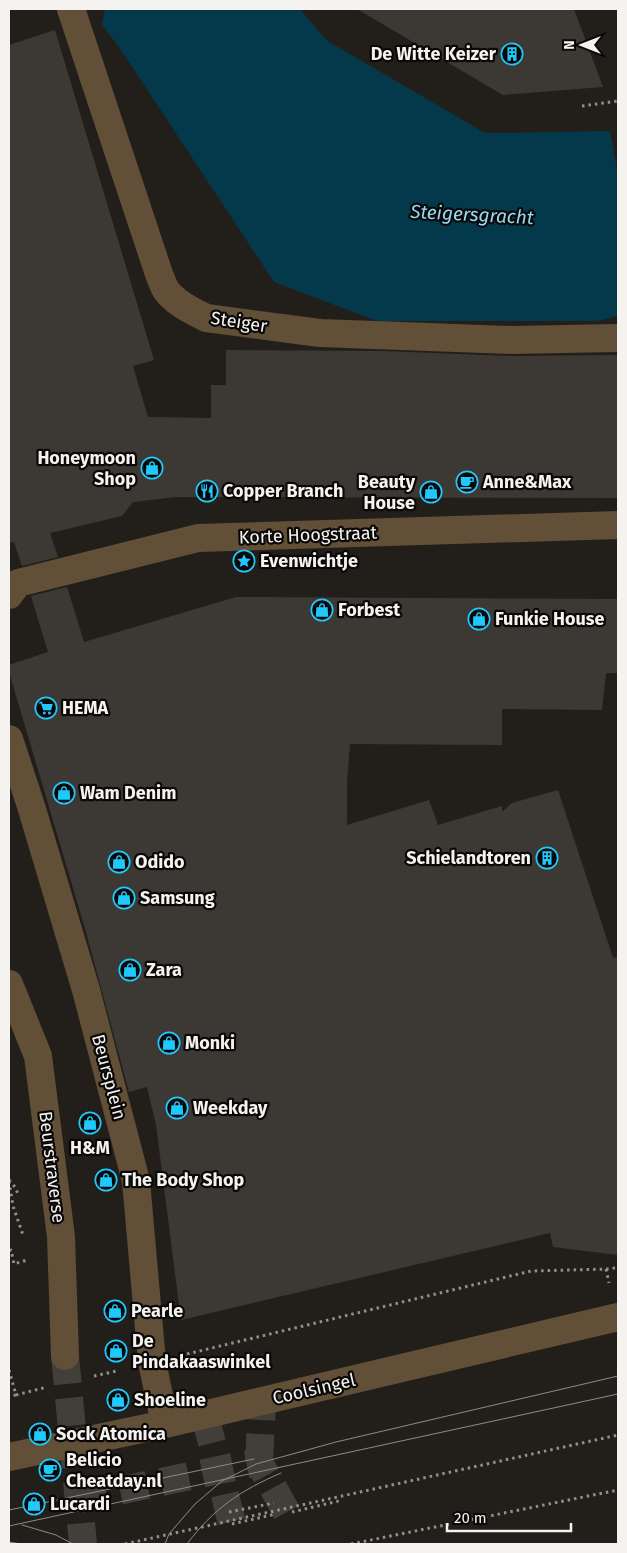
<svg xmlns="http://www.w3.org/2000/svg" width="627" height="1553" font-family="'Fira Sans',sans-serif">
<style>
.water{fill:#03394b}
.building{fill:#3c3935}
.lines{fill:none;stroke-linecap:round;stroke-linejoin:round}
.minor-tunnel{stroke:#423f3b;stroke-width:28;stroke-dasharray:28 14;stroke-linecap:butt}
.path{stroke:#928f8c;stroke-width:3;stroke-dasharray:2.5 4;stroke-linecap:butt}
.minor{stroke:#624f37;stroke-width:28}
.tram{stroke:#8d8b87;stroke-width:1}
.labels{text-anchor:middle;stroke-width:4.5;stroke-linejoin:round;paint-order:stroke}
.poi-label{font-size:18px;font-weight:bold;fill:#f5f3f0;stroke:#0a0908;text-anchor:start}
.street-label{font-size:18px;fill:#f5f3f0;stroke:#0a0908}
.water-label{font-size:19px;font-style:italic;fill:#96d9f5;stroke:#0a0908}
</style>
<rect width="100%" height="100%" fill="#221f1b"/>
<path class="water" d="M 105,9 L 300,9 L 326,40 L 485,133 L 610,131 L 618,175 L 618,316 L 598,321 L 377,321 L 274,282 L 119,47 L 102,25 Z"/>
<path class="building" d="M 357,9 L 574,9 L 603,87 L 503,95 Z
M 55,30 L 154,360 L 133,366 L 148,417 L 211,418 L 211,385 L 226,385 L 226,350 L 383,351 L 512,356 L 618,355 L 618,498 L 176,497 L 133,502 L 122,516 L 50,533 L 58,557 L 22,566 L 14,542 L 9,543 L 9,45 Z
M 67,587 L 84,642 L 236,597 L 618,599 L 618,673 L 606,673 L 602,710 L 502,709 L 502,745 L 350,744 L 347,781 L 347,825 L 429,800 L 438,825 L 502,806 L 502,812 L 512,803 L 558,790 L 613,958 L 618,957 L 618,1255 L 553,1247 L 550,1233 L 181,1320 L 156,1125 L 147,1087 L 129,1092 L 86,932 L 9,672 L 9,665 L 48,652 L 31,596 Z"/>
<g class="lines">
<path class="minor-tunnel" d="M 65,1356 L 83,1544
M 205,1416 L 219,1470 L 259,1462 L 287,1513 L 292,1512
M 259,1462 L 262,1402 L 265,1401
M 79,1499 L 219,1470 L 232,1524"/>
<path class="path" d="M 582,106 L 618,101
M 9,1180 L 15,1187 L 18,1194
M 9,1181 L 13,1206 L 23,1235
M 9,1251 L 11,1250 L 14,1264 L 27,1260
M 606,1269 L 609,1283
M 187,1354 L 531,1271 L 610,1269 L 618,1267
M 9,1370 L 16,1395 L 9,1396
M 94,1376 L 117,1371
M 16,1395 L 47,1387
M 229,1512 L 274,1503
M 292,1512 L 339,1501
M 232,1524 L 276,1514
M 125,1544 L 618,1435
M 351,1544 L 618,1490"/>
<path class="minor" d="M 71,9 L 159,274 C 161,279 163,285 166,290 C 175,303 193,311 206,318 L 320,333 L 512,340 L 617,338
M 9,595 L 18,583 L 198,538 L 618,525
M 9,739 L 31,806 L 86,990 L 136,1181 L 152,1362 L 165,1424
M 9,984 L 38,1056 L 61,1237 L 65,1356
M 9,1457 L 165,1424 L 618,1317"/>
<path class="tram" d="M 9,1510 L 254,1459
M 22,1525 L 56,1535 L 73,1544
M 9,1526 L 618,1394
M 9,1542 L 21,1544
M 165,1544 L 169,1534 L 195,1504 L 222,1481 L 256,1464 L 336,1442 L 618,1376
M 187,1544 C 213,1509 241,1490 281,1473"/>
</g>
<defs>
<g id="building-ring" transform="scale(1.125)"><circle r="9.5" fill="#0a0908" stroke="#20c9fd" stroke-width="1.5"/><path d="M-4-6H4V6H1V3H-1V6H-4ZM-2.5-4.3h1.7v1.8h-1.7ZM.8-4.3h1.7v1.8H.8ZM-2.5-1h1.7V.8h-1.7ZM.8-1h1.7V.8H.8Z" fill="#20c9fd"/></g>
<g id="shop-ring" transform="scale(1.125)"><circle r="9.5" fill="#0a0908" stroke="#20c9fd" stroke-width="1.5"/><path d="M-5-2.5h2.3a2.7 3.5 0 0 1 5.4 0H5L5.5 6h-11ZM-1.5-2.5h3a1.5 2.3 0 0 0-3 0Z" fill="#20c9fd"/></g>
<g id="cafe-ring" transform="scale(1.125)"><circle r="9.5" fill="#0a0908" stroke="#20c9fd" stroke-width="1.5"/><path d="M-5.5-4.5H6V0H3Q3 3.5 0 3.5H-2.5Q-5.5 3.5-5.5 0ZM3-3.2v2h1.7v-2ZM-6 4.5H4V6H-6Z" fill="#20c9fd"/></g>
<g id="restaurant-ring" transform="scale(1.125)"><circle r="9.5" fill="#0a0908" stroke="#20c9fd" stroke-width="1.5"/><path d="M-5-6h1v4h1v-4h1v4h1v-4h1v5L-1.5 .5V6h-2V.5L-5-1ZM5-6V6H3V1.5H1.5Q1.5-4 5-6Z" fill="#20c9fd"/></g>
<g id="sight-ring" transform="scale(1.125)"><circle r="9.5" fill="#0a0908" stroke="#20c9fd" stroke-width="1.5"/><path d="M0-6L1.8-2.2L6-1.7L2.9 1.2L3.7 5.4L0 3.3L-3.7 5.4L-2.9 1.2L-6-1.7L-1.8-2.2Z" fill="#20c9fd"/></g>
<g id="supermarket-ring" transform="scale(1.125)"><circle r="9.5" fill="#0a0908" stroke="#20c9fd" stroke-width="1.5"/><path d="M-6-5.5h2.5l.6 2H6L4.5 2H-2.5L-4.4-4H-6ZM-1.5 3.2a1.3 1.3 0 1 0 .1 0ZM3 3.2a1.3 1.3 0 1 0 .1 0Z" fill="#20c9fd"/></g>
</defs>
<g fill-rule="evenodd">
<use href="#building-ring" x="512" y="54"/>
<use href="#shop-ring" x="152" y="468"/>
<use href="#cafe-ring" x="467" y="482"/>
<use href="#restaurant-ring" x="207" y="491"/>
<use href="#shop-ring" x="431" y="492"/>
<use href="#sight-ring" x="244" y="561"/>
<use href="#shop-ring" x="322" y="610"/>
<use href="#shop-ring" x="479" y="619"/>
<use href="#supermarket-ring" x="46" y="708"/>
<use href="#shop-ring" x="64" y="793"/>
<use href="#building-ring" x="547" y="858"/>
<use href="#shop-ring" x="119" y="862"/>
<use href="#shop-ring" x="124" y="898"/>
<use href="#shop-ring" x="130" y="970"/>
<use href="#shop-ring" x="169" y="1043"/>
<use href="#shop-ring" x="177" y="1108"/>
<use href="#shop-ring" x="90" y="1123"/>
<use href="#shop-ring" x="106" y="1180"/>
<use href="#shop-ring" x="115" y="1311"/>
<use href="#shop-ring" x="116" y="1351"/>
<use href="#shop-ring" x="118" y="1400"/>
<use href="#shop-ring" x="40" y="1434"/>
<use href="#cafe-ring" x="50" y="1470"/>
<use href="#shop-ring" x="34" y="1504"/>
</g>
<g class="labels">
<g class="poi-label">
<text x="496" y="60" text-anchor="end">De Witte Keizer</text>
<text x="136" y="464" text-anchor="end">Honeymoon<tspan x="136" dy="21">Shop</tspan></text>
<text x="415" y="488" text-anchor="end">Beauty<tspan x="415" dy="21">House</tspan></text>
<text x="483" y="488">Anne&amp;Max</text>
<text x="223" y="497">Copper Branch</text>
<text x="260" y="567">Evenwichtje</text>
<text x="338" y="616">Forbest</text>
<text x="495" y="625">Funkie House</text>
<text x="62" y="714">HEMA</text>
<text x="80" y="799">Wam Denim</text>
<text x="531" y="864" text-anchor="end">Schielandtoren</text>
<text x="135" y="868">Odido</text>
<text x="140" y="904">Samsung</text>
<text x="146" y="976">Zara</text>
<text x="185" y="1049">Monki</text>
<text x="193" y="1114">Weekday</text>
<text x="90" y="1154" text-anchor="middle">H&amp;M</text>
<text x="122" y="1186">The Body Shop</text>
<text x="131" y="1317">Pearle</text>
<text x="132" y="1347">De<tspan x="132" dy="21">Pindakaaswinkel</tspan></text>
<text x="134" y="1406">Shoeline</text>
<text x="56" y="1440">Sock Atomica</text>
<text x="66" y="1466">Belicio<tspan x="66" dy="21">Cheatday.nl</tspan></text>
<text x="50" y="1510">Lucardi</text>
</g>
<g class="street-label">
<text transform="translate(239 322) rotate(9)" y="6">Steiger</text>
<text transform="translate(308 535) rotate(-2)" y="6">Korte Hoogstraat</text>
<text transform="translate(109 1077) rotate(75)" y="6">Beursplein</text>
<text transform="translate(52 1167) rotate(83)" y="6">Beurstraverse</text>
<text transform="translate(314 1389) rotate(-13)" y="6">Coolsingel</text>
</g>
<g class="water-label">
<text transform="translate(472 214) rotate(3)" y="7">Steigersgracht</text>
</g>
</g>
<rect width="627" height="1553" fill="none" stroke="#f5f3f0" stroke-width="20"/>
<g transform="translate(582 45) rotate(270)" stroke="#0a0908" stroke-width="4" paint-order="stroke">
<path d="M0-4L9 19L0 12L-9 19Z" fill="#f5f3f0"/>
<text y="-8" font-size="14" font-weight="bold" text-anchor="middle" fill="#f5f3f0">N</text>
</g>
<path d="M447 1523v8h124v-8" fill="none" stroke="#f5f3f0" stroke-width="2.5"/>
<text x="454" y="1523" font-size="15" fill="#f5f3f0" stroke="#0a0908" stroke-width="4" paint-order="stroke">20 m</text>
</svg>
